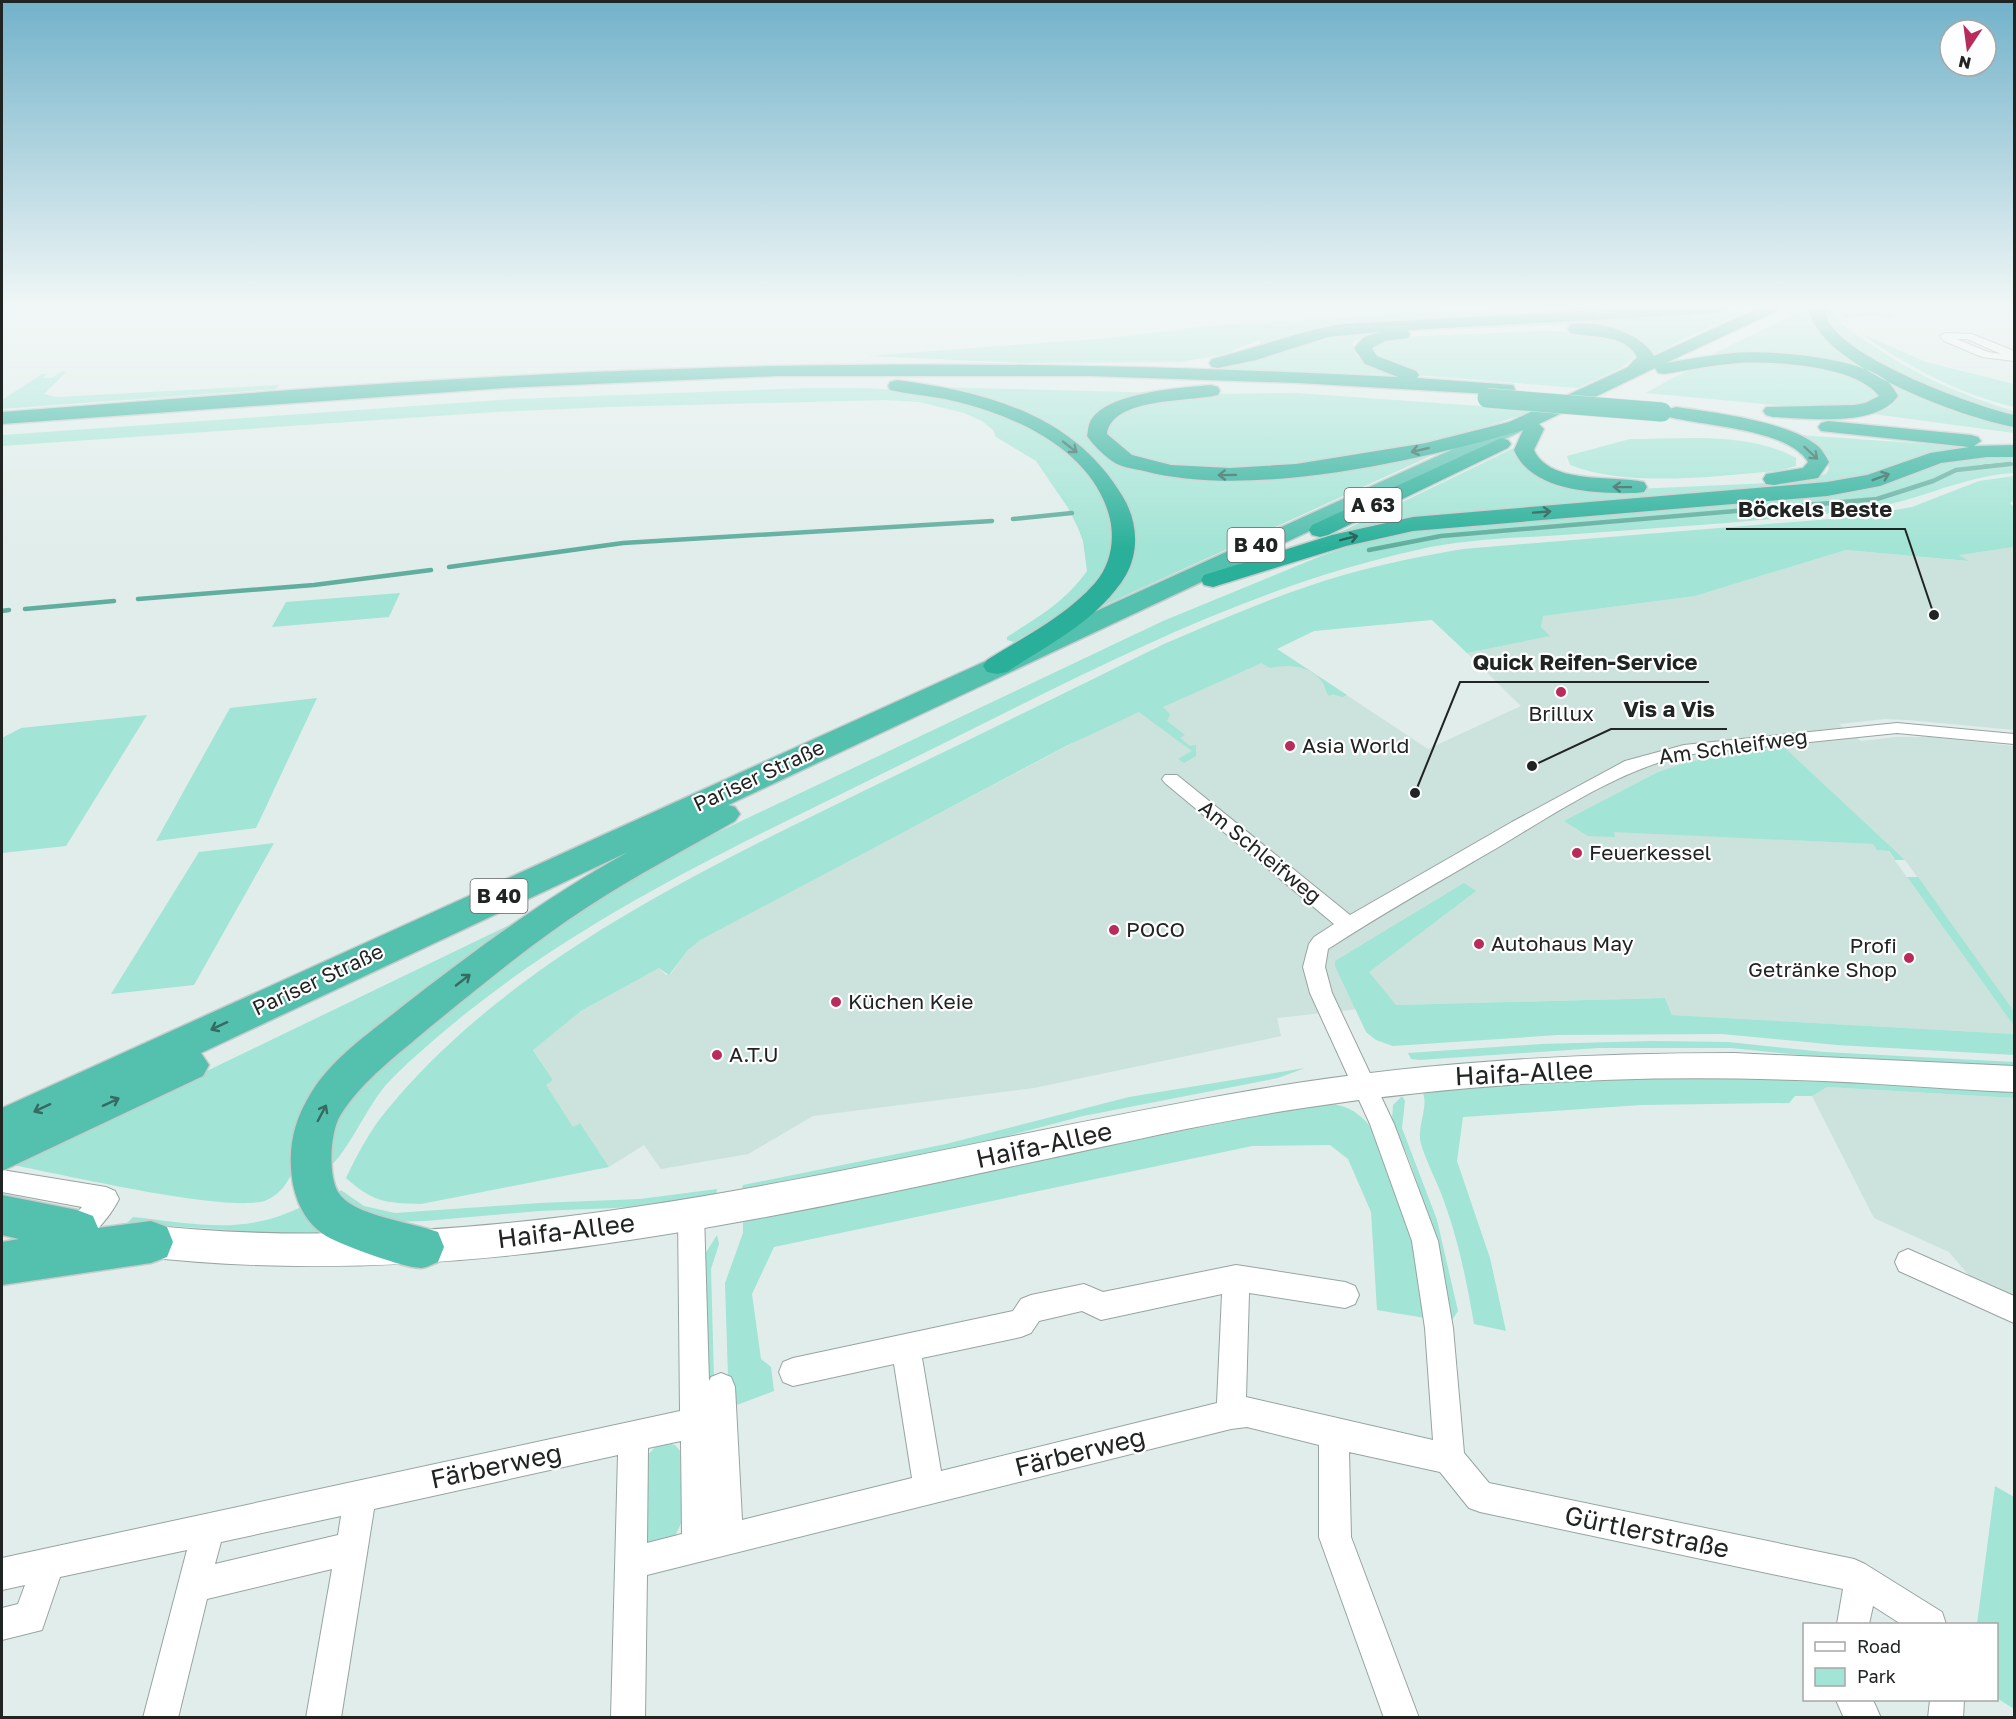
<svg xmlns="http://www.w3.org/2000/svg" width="2016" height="1719" font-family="'Golos Text',sans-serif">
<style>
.built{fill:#cce2dc}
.green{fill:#a2e4d5}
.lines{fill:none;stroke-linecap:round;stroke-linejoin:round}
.stream-far1{stroke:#61ae9e;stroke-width:3}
.stream{stroke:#61ae9e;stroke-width:4.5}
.minor-casing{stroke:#98a4a1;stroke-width:2}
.tertiary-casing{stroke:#98a4a1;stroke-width:2}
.trunk-casing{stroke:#c9caca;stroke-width:3}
.motorway-casing{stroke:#c9caca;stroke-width:3}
.minor{fill:#fff;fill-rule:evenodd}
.tertiary{fill:#fff;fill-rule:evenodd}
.trunk{fill:#54c0ae;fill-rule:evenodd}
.motorway{fill:#2ab09a;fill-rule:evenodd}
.motorway-bridge-casing{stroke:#c9caca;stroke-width:20;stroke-linecap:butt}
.motorway-bridge{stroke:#2ab09a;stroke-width:19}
.oneway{stroke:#245c53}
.oneway2{stroke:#376a62}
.poi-dot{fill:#b92b5b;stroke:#fff;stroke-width:2}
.labels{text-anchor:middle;stroke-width:4.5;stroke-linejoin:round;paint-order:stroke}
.shield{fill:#fff;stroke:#636665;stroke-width:1.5}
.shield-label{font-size:20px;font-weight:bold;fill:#202423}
.poi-label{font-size:21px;fill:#202423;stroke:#fff;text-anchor:start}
.street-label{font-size:21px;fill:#202423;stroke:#fff}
.near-street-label{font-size:26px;fill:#202423;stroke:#fff}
.leader{fill:none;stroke:#202423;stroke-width:2}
.callout-dot{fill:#202423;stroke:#fff;stroke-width:2}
.callout-label{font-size:22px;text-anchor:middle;font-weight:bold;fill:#202423;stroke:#fff;stroke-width:4.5;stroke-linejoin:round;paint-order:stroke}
</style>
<rect width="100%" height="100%" fill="#e0edea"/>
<path class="built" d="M 2014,547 L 2014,730 L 1909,720 L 1885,719 L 1839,724 L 1861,741 L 1896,737 L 1931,737 L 2014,746 L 2014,1012 L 1905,860 L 1784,747 L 1687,762 L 1658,772 L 1565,821 L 1615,836 L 1613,831 L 1873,844 L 1878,850 L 1888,851 L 2014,1026 L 2014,1034 L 1672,1015 L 1665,998 L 1396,1005 L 1277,1018 L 1281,1036 L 1034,1088 L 813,1116 L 748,1154 L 661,1169 L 644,1145 L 609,1167 L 580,1123 L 573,1127 L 545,1085 L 553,1080 L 533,1049 L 581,1011 L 659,968 L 666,975 L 671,974 L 688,950 L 699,940 L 1088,735 L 1277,649 L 1428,749 L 1521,706 L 1467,653 L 1549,636 L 1541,627 L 1542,616 L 1695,596 L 1846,550 L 1966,561 L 1958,555 Z
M 1827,1087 L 2014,1098 L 2014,1297 L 1972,1279 L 1949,1252 L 1874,1218 L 1812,1096 Z"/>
<path class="green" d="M 1490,308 L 1680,308 L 1340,325 L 1294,334 L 1269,345 L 1261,344 L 1259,340 L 1225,354 L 1181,362 L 1022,363 L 867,356 L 1110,338 L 1219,325 Z
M 1741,308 L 1749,310 L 1686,338 L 1653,355 C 1643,329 1585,326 1561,325 L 1385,332 L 1360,338 L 1353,342 C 1352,363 1377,370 1394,375 L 1225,369 L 1222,366 L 1338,332 L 1703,312 Z
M 1808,308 L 1810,308 L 1812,322 L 1822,333 L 1983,416 L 2014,424 L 2014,433 L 1866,413 L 1890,407 L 1895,399 L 1895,393 L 1819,363 L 1700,360 Z
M 1824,308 L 1836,308 L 1835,316 C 1846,329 1861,338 1875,347 C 1919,377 1964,396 2014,411 L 2014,419 C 1994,413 1973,408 1953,400 C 1925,388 1821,341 1824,308 Z
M 1846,308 L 1911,308 L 1886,319 L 1875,315 L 1845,318 L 1843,313 Z
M 1542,331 C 1564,331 1627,332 1635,356 L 1623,367 L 1578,388 L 1416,375 L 1384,364 L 1369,348 L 1376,342 L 1402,337 Z
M 1862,334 L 1926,362 L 2014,384 L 2014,407 C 1958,393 1909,368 1862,334 Z
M 1744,362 C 1781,362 1825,363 1860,378 C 1866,381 1872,389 1877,394 L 1876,398 L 1859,406 L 1830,410 L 1646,393 C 1666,382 1687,368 1711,365 C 1721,364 1732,364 1744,362 Z
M 62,371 L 66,372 L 44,394 L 57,397 L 279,385 L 276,389 L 2,409 L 2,400 L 42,374 L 47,374 L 43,378 L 52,378 Z
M 935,387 L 1165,393 L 1142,398 L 1090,437 L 1183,477 L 1448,448 L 1081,616 L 1111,590 L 1121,500 L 1113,482 L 1077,445 Z
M 812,388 C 864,388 917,387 967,403 C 1025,421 1088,452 1109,514 C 1115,533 1114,554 1103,571 C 1084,603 1046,623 1014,642 L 1007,640 L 1007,637 C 1039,616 1064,603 1087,571 L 1083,541 L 1078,528 L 1068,508 L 1036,461 L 996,437 L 993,430 L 982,421 L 964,413 L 919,402 L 886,400 L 610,407 L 495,412 L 2,446 L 2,435 L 514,399 Z
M 1297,393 L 1537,410 L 1445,440 L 1351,457 L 1261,468 L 1191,470 L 1126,455 L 1106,440 L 1106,429 L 1122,411 L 1158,400 L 1219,394 Z
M 1785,434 L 1972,447 L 1926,454 L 1855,479 L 1326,539 L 1516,447 L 1521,459 L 1612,490 L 1793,482 L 1826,474 L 1829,468 L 1824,457 Z
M 1630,439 C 1683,439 1748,431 1796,458 L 1796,466 L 1778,471 C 1716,476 1628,488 1570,465 L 1567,456 Z
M 1995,454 L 2014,454 L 2014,473 C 1960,476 1913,504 1859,510 C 1765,521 1671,527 1577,534 C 1524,538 1469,538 1417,550 C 1238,589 1075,679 912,759 C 752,839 586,912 448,1028 C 427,1046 403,1066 385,1086 C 363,1113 351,1148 326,1171 L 330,1114 L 455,994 L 632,873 L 1163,621 L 1321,556 L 1371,539 L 1410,530 L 1744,501 Z
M 2014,476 L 2014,501 L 2010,503 L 2014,507 L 2014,547 L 1959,555 L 1968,561 L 1846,550 L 1695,596 L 1543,616 L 1541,627 L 1550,636 L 1467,653 L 1432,620 L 1314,631 L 1277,649 L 1347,695 L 1342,697 L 1333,694 L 1329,696 C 1325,691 1325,684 1320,679 C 1307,665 1287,664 1270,668 L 1261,663 L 1257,665 L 1163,707 L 1170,714 L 1167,721 L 1185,735 L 1180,738 L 1190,746 L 1196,745 L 1196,756 L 1184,763 L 1178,759 L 1192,751 L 1139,712 L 1066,746 L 700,940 L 688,950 L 669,975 L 659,968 L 581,1011 L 533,1050 L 553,1080 L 546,1085 L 573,1127 L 580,1123 L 609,1167 L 421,1204 C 385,1203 373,1202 346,1178 C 357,1155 370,1130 387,1110 C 512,958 704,869 878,784 C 973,738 1069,691 1164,644 C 1211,624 1258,603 1306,587 C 1357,569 1410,558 1463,549 L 1855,517 L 1912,507 L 1979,481 Z
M 400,593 L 389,617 L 272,627 L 286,602 Z
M 317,698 L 256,828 L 156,841 L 230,708 Z
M 147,715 L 66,846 L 2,853 L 2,738 L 21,728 Z
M 1784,747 L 1905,860 L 1895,860 L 1889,851 L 1877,850 L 1873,844 L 1614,832 L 1615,837 L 1588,836 L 1564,821 L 1658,772 L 1687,762 Z
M 274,843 L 194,985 L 111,994 L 199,852 Z
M 1907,877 L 1918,877 L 2013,1010 L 2014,1026 Z
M 1464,883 L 1476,891 L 1369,972 L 1396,1005 L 1665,998 L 1672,1015 L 2014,1034 L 2014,1055 L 1837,1045 L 1722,1034 L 1558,1035 L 1393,1046 L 1376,1040 L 1366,1032 L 1335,966 L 1335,961 Z
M 526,917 L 381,1036 L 293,1170 C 288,1183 280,1194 267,1200 C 234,1215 57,1173 12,1165 Z
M 1651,1041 L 1728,1042 L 1824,1052 L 2014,1062 L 2014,1069 L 1828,1058 L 1731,1048 L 1599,1048 L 1419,1060 L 1411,1059 L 1408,1053 L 1542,1044 Z
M 1305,1068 L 1278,1078 L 1083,1116 L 985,1142 L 741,1192 L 743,1185 L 946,1144 L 1129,1097 Z
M 1698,1076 L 1825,1079 L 2014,1090 L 2014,1098 L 1827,1087 L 1812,1096 L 1795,1096 L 1789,1103 L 1641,1105 L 1463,1117 L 1457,1161 L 1490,1258 L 1506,1331 L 1474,1324 C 1467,1283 1459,1243 1445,1204 C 1438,1183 1427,1164 1421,1144 C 1416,1126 1430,1107 1422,1090 L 1576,1079 Z
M 1402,1096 L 1405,1101 L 1402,1128 L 1437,1220 L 1458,1311 L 1452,1320 L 1432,1228 L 1410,1162 L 1392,1120 L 1393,1105 Z
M 1324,1103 C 1346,1105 1359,1111 1372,1129 L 1412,1240 L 1425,1318 L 1377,1310 L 1371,1212 L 1348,1159 L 1330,1145 L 1252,1146 L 774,1247 L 752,1294 L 761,1359 L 771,1367 L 774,1391 L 729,1408 L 725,1283 L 743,1233 L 743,1218 Z
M 717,1189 L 716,1197 L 639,1207 L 539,1211 L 425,1221 L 391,1222 L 376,1220 L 332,1197 L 341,1190 L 364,1206 L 395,1213 L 539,1203 L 640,1199 Z
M 305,1205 L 325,1237 L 127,1223 L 133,1217 C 198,1224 245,1236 305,1205 Z
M 717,1235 L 719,1244 L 711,1269 L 714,1379 L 708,1384 L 705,1254 Z
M 666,1443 L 675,1445 L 680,1451 L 682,1521 L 673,1541 L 649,1544 L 645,1539 L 646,1457 L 658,1444 Z
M 1995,1486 L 2014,1497 L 2014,1709 L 1997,1698 L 1996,1624 L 1977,1624 Z"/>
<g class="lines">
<path class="stream-far1" d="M 1984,466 L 2014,464"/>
<path class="stream" d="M 1013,519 L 1072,513
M 1369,550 L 1441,536 L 1877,499 L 1933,481 L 1956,470 L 2010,464
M 449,567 L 623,543 L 992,521
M 138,599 L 314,585 L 431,570
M 25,609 L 114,601
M 2,611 L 9,610"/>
<g class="minor-casing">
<path id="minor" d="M 1945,333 L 1972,334 L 2014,351 L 2014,361 L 1982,357 L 1944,341 L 1940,336 ZM 1957,339 L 1967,339 L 2001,354 L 1988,352 Z
M 1897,723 L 2014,734 L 2014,744 L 1897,733 L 1684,755 C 1618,771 1555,813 1497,848 C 1440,881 1383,913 1328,949 L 1325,967 L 1332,993 L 1394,1124 L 1438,1241 L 1453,1328 L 1464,1453 L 1489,1483 L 1854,1559 L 1865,1564 L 1942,1612 L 1946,1624 L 1901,1624 L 1873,1606 L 1869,1624 L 1837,1624 L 1843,1589 L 1480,1512 L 1469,1508 L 1440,1472 L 1349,1452 L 1351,1537 L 1419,1718 L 1384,1718 L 1319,1537 L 1319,1445 L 1247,1427 L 1231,1429 L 647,1575 L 645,1718 L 611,1718 L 618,1455 L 374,1509 L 341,1718 L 306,1718 L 332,1569 L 207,1599 L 178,1718 L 143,1718 L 187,1550 L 60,1577 L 42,1630 L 2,1640 L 2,1608 L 18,1604 L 25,1585 L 2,1590 L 2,1558 L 680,1411 L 678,1214 L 682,1206 L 691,1202 L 700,1206 L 704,1214 L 709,1381 L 711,1377 L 721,1373 L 731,1377 L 735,1387 L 742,1520 L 912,1478 L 894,1364 L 793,1386 L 783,1382 L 779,1372 L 783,1362 L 793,1358 L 1013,1311 L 1021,1299 L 1031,1295 L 1084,1284 L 1103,1292 L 1236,1265 L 1345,1282 L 1355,1286 L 1359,1295 L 1355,1304 L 1345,1308 L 1249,1293 L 1246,1397 L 1433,1440 L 1425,1328 L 1412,1241 L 1370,1124 L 1310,993 L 1303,967 L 1309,944 L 1314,937 L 1334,924 L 1165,783 L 1162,779 L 1165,775 L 1177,775 L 1350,915 L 1512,822 L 1625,761 L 1684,745 ZM 1222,1294 L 1217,1403 L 941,1471 L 922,1358 L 1021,1337 L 1031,1333 L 1039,1321 L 1082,1311 L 1101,1320 ZM 681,1441 L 682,1534 L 647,1543 L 648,1448 ZM 341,1516 L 338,1535 L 215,1564 L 221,1542 Z
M 2,1170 L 106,1187 L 115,1191 L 119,1199 C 111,1215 94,1237 77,1243 L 68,1240 L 64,1231 L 68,1222 L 82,1207 L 2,1192 Z
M 1908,1249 L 2014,1296 L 2014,1323 L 1899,1271 L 1895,1262 L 1899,1253 Z
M 1836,1700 L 1873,1700 L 1881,1718 L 1844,1718 Z
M 1930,1700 L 1964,1700 L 1963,1718 L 1928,1718 Z"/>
</g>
<g class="tertiary-casing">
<path id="tertiary" d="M 1734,1053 L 2014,1066 L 2014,1092 C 1942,1089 1869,1082 1796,1080 C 1631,1074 1466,1083 1303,1108 C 1218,1121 1134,1140 1051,1158 C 752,1222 444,1293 137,1256 L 125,1251 L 120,1240 L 125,1229 L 137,1224 C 520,1268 893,1150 1266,1088 C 1421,1062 1577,1053 1734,1053 Z"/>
</g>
<g class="trunk-casing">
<path id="trunk" d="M 1517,420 L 1524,422 L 1527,426 L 1524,430 L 728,805 L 735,807 L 740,814 L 735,821 C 686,849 637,875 589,906 C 533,942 482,985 430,1027 C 399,1054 362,1080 340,1116 C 330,1133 328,1175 338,1192 C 352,1216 412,1222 438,1232 L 444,1247 L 438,1262 C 433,1264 426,1268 421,1268 C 402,1267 353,1249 334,1240 C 311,1230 298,1209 293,1184 C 287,1151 293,1122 311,1093 C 333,1057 371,1032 403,1006 C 475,950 548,896 628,852 L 201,1053 L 209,1065 L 203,1076 L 2,1171 L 2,1108 Z
M 2,1195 L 77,1210 L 93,1216 L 98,1228 L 151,1221 L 167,1227 L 173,1242 L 167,1257 L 151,1263 L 2,1285 L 2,1242 L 19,1239 L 2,1235 Z"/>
</g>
<g class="motorway-casing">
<path id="motorway" d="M 1636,308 L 1726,308 L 1718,313 L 1408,330 L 1410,334 L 1408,338 L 1385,341 L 1372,348 L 1377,356 L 1416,371 L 1419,375 L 1417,378 L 1513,385 L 1515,389 L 1513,393 L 1506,395 L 1298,383 L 1090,376 L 778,376 L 505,388 L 2,424 L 2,412 C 226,395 450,376 675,369 C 916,360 1157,365 1398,377 L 1365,364 L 1354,348 L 1364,337 L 1379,332 L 1328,337 L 1256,360 L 1218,368 L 1212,367 L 1209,363 L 1212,359 C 1256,348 1299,331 1344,324 Z
M 1758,308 L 1779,308 L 1777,311 L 1666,363 C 1689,359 1712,355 1735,353 C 1770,350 1860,357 1887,381 C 1892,385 1895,391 1898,396 C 1876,428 1807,418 1773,417 L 1766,415 L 1763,411 L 1766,407 L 1854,405 L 1865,403 L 1879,396 C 1855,365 1774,361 1738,363 C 1713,365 1688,370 1664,374 L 1658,373 L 1655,368 L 1539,424 L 1544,429 L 1534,450 C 1550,485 1613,475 1644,482 L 1647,487 L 1644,492 L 1636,493 C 1597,494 1531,492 1514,450 L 1523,430 C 1418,461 1251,499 1144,471 C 1136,469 1125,468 1117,464 C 1107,459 1093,445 1087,436 C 1088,432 1088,426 1090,422 C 1105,392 1181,388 1211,385 L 1218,387 L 1220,391 L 1218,395 C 1190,402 1112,397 1107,434 L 1132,455 L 1171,465 L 1230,468 L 1296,464 L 1426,443 L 1509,422 L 1628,367 L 1637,357 C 1625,333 1591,338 1570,333 L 1568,329 L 1570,325 C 1595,319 1641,332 1654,356 Z
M 1809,308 L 1825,308 C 1826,312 1826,317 1828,321 C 1849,360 1971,405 2014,415 L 2014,427 C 1964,418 1816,365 1809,308 Z
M 897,380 C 986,392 1074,414 1123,497 C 1137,520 1140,550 1126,575 C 1099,620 1049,644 1007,672 L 997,674 L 987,672 L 983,666 L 987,660 C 1024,637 1066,616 1095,583 C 1110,566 1115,542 1110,519 C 1094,452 1019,417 958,402 C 936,396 913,395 890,390 L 888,386 L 890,382 Z
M 1676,407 C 1712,412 1792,422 1819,447 C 1823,451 1826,457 1829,462 L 1818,478 L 1774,485 L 1766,484 L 1763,479 L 1766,474 L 1803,468 L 1808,462 C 1788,429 1704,426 1669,417 L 1666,413 L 1669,409 Z
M 1828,421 L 1971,435 L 1978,437 L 1981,441 L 1974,446 L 2014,445 L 2014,457 L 1987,457 L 1941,463 L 1880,486 L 1827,496 L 1413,531 L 1346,546 L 1213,587 L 1204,585 L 1201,580 L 1204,575 L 1332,535 L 1413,517 L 1827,482 L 1867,475 L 1930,453 L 1969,447 L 1821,431 L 1818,427 L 1821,423 Z
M 1501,438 L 1508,440 L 1511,444 L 1508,448 L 1328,535 L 1320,537 L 1312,535 L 1309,530 L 1312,525 Z"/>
</g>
<use href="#minor" class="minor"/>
<use href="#tertiary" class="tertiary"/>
<use href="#trunk" class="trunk"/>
<use href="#motorway" class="motorway"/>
<g class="motorway-bridge-casing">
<path id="motorway-bridge" d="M 1487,398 L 1662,412"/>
</g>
<use href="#motorway-bridge" class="motorway-bridge"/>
</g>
<defs><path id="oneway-shaft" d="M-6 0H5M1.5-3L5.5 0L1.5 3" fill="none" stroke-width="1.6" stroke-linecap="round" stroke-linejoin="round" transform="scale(1.5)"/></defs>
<g class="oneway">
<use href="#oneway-shaft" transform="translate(1070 447) rotate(38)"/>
<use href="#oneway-shaft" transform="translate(1420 450) rotate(167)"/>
<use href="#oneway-shaft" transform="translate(1811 453) rotate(43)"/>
<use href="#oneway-shaft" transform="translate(1227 475) rotate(179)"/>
<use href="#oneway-shaft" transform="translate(1881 477) rotate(-21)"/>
<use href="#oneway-shaft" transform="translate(1622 487) rotate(-179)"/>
<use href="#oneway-shaft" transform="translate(1542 512) rotate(-4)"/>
<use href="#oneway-shaft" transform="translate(1349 538) rotate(-14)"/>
</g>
<g class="oneway2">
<use href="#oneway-shaft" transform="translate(463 980) rotate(-38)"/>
<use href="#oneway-shaft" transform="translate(219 1026) rotate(155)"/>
<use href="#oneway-shaft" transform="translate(111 1102) rotate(-25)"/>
<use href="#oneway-shaft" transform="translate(42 1108) rotate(155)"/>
<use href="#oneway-shaft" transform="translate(322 1113) rotate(-62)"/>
</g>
<linearGradient id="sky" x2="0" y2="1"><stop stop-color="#72b2ca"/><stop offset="0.56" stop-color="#f1f7f6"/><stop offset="1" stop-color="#f1f7f6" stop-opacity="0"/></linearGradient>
<rect width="2016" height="548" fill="url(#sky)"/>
<g class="poi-dot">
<circle cx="1561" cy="692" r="6"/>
<circle cx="1290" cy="746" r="6"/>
<circle cx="1577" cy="853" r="6"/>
<circle cx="1114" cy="930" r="6"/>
<circle cx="1479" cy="944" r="6"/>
<circle cx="1909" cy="958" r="6"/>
<circle cx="836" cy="1002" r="6"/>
<circle cx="717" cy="1055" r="6"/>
</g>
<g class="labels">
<g class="shield">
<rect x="1344.5" y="488" width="57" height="34" rx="4.5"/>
<rect x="1227.5" y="528" width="57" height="34" rx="4.5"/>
<rect x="470.5" y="879" width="57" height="34" rx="4.5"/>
</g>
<g class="shield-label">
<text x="1373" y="512">A 63</text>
<text x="1256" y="552">B 40</text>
<text x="499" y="903">B 40</text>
</g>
<g class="poi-label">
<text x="1561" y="721" text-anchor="middle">Brillux</text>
<text x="1302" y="753">Asia World</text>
<text x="1589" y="860">Feuerkessel</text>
<text x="1126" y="937">POCO</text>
<text x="1491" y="951">Autohaus May</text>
<text x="1897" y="953" text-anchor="end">Profi<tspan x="1897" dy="24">Getränke Shop</tspan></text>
<text x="848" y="1009">Küchen Keie</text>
<text x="729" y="1062">A.T.U</text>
</g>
<g class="street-label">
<text transform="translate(1733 747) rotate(-8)" y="7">Am Schleifweg</text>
<text transform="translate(759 776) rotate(-25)" y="7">Pariser Straße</text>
<text transform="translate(1260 852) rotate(39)" y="7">Am Schleifweg</text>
<text transform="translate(318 980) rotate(-25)" y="7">Pariser Straße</text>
</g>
<g class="near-street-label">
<text transform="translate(1524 1073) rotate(-3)" y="9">Haifa-Allee</text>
<text transform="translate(1044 1145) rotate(-12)" y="9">Haifa-Allee</text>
<text transform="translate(566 1231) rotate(-7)" y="9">Haifa-Allee</text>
<text transform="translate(1080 1452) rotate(-14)" y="9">Färberweg</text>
<text transform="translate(496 1466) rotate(-12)" y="9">Färberweg</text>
<text transform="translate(1647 1532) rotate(12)" y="9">Gürtlerstraße</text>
</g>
</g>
<path class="leader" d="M1934 615L1905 529H1726M1415 793L1460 682H1709M1532 766L1611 729H1727"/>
<g class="callout-dot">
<circle cx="1934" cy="615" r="6"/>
<circle cx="1415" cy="793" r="6"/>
<circle cx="1532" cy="766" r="6"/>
</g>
<g class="callout-label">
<text x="1815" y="517">Böckels Beste</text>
<text x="1585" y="670">Quick Reifen-Service</text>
<text x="1669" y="717">Vis a Vis</text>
</g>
<rect width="2016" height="1719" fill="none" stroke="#202423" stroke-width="6"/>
<rect x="1803" y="1623" width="195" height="78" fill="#ffffff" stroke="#a6a7a7" stroke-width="1.5"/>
<rect x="1815" y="1642" width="30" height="9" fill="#ffffff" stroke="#a6a7a7" stroke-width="1.5"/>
<text x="1857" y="1653" font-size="18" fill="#202423">Road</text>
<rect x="1815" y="1668" width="30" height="18" fill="#a2e4d5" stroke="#a6a7a7" stroke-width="1.5"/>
<text x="1857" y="1683" font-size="18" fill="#202423">Park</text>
<g transform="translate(1968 48) rotate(193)"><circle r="28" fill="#ffffff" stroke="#a6a7a7" stroke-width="1.5"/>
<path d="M0-4.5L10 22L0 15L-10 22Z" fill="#b92b5b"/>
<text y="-9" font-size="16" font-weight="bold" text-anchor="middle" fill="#202423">N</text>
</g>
</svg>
